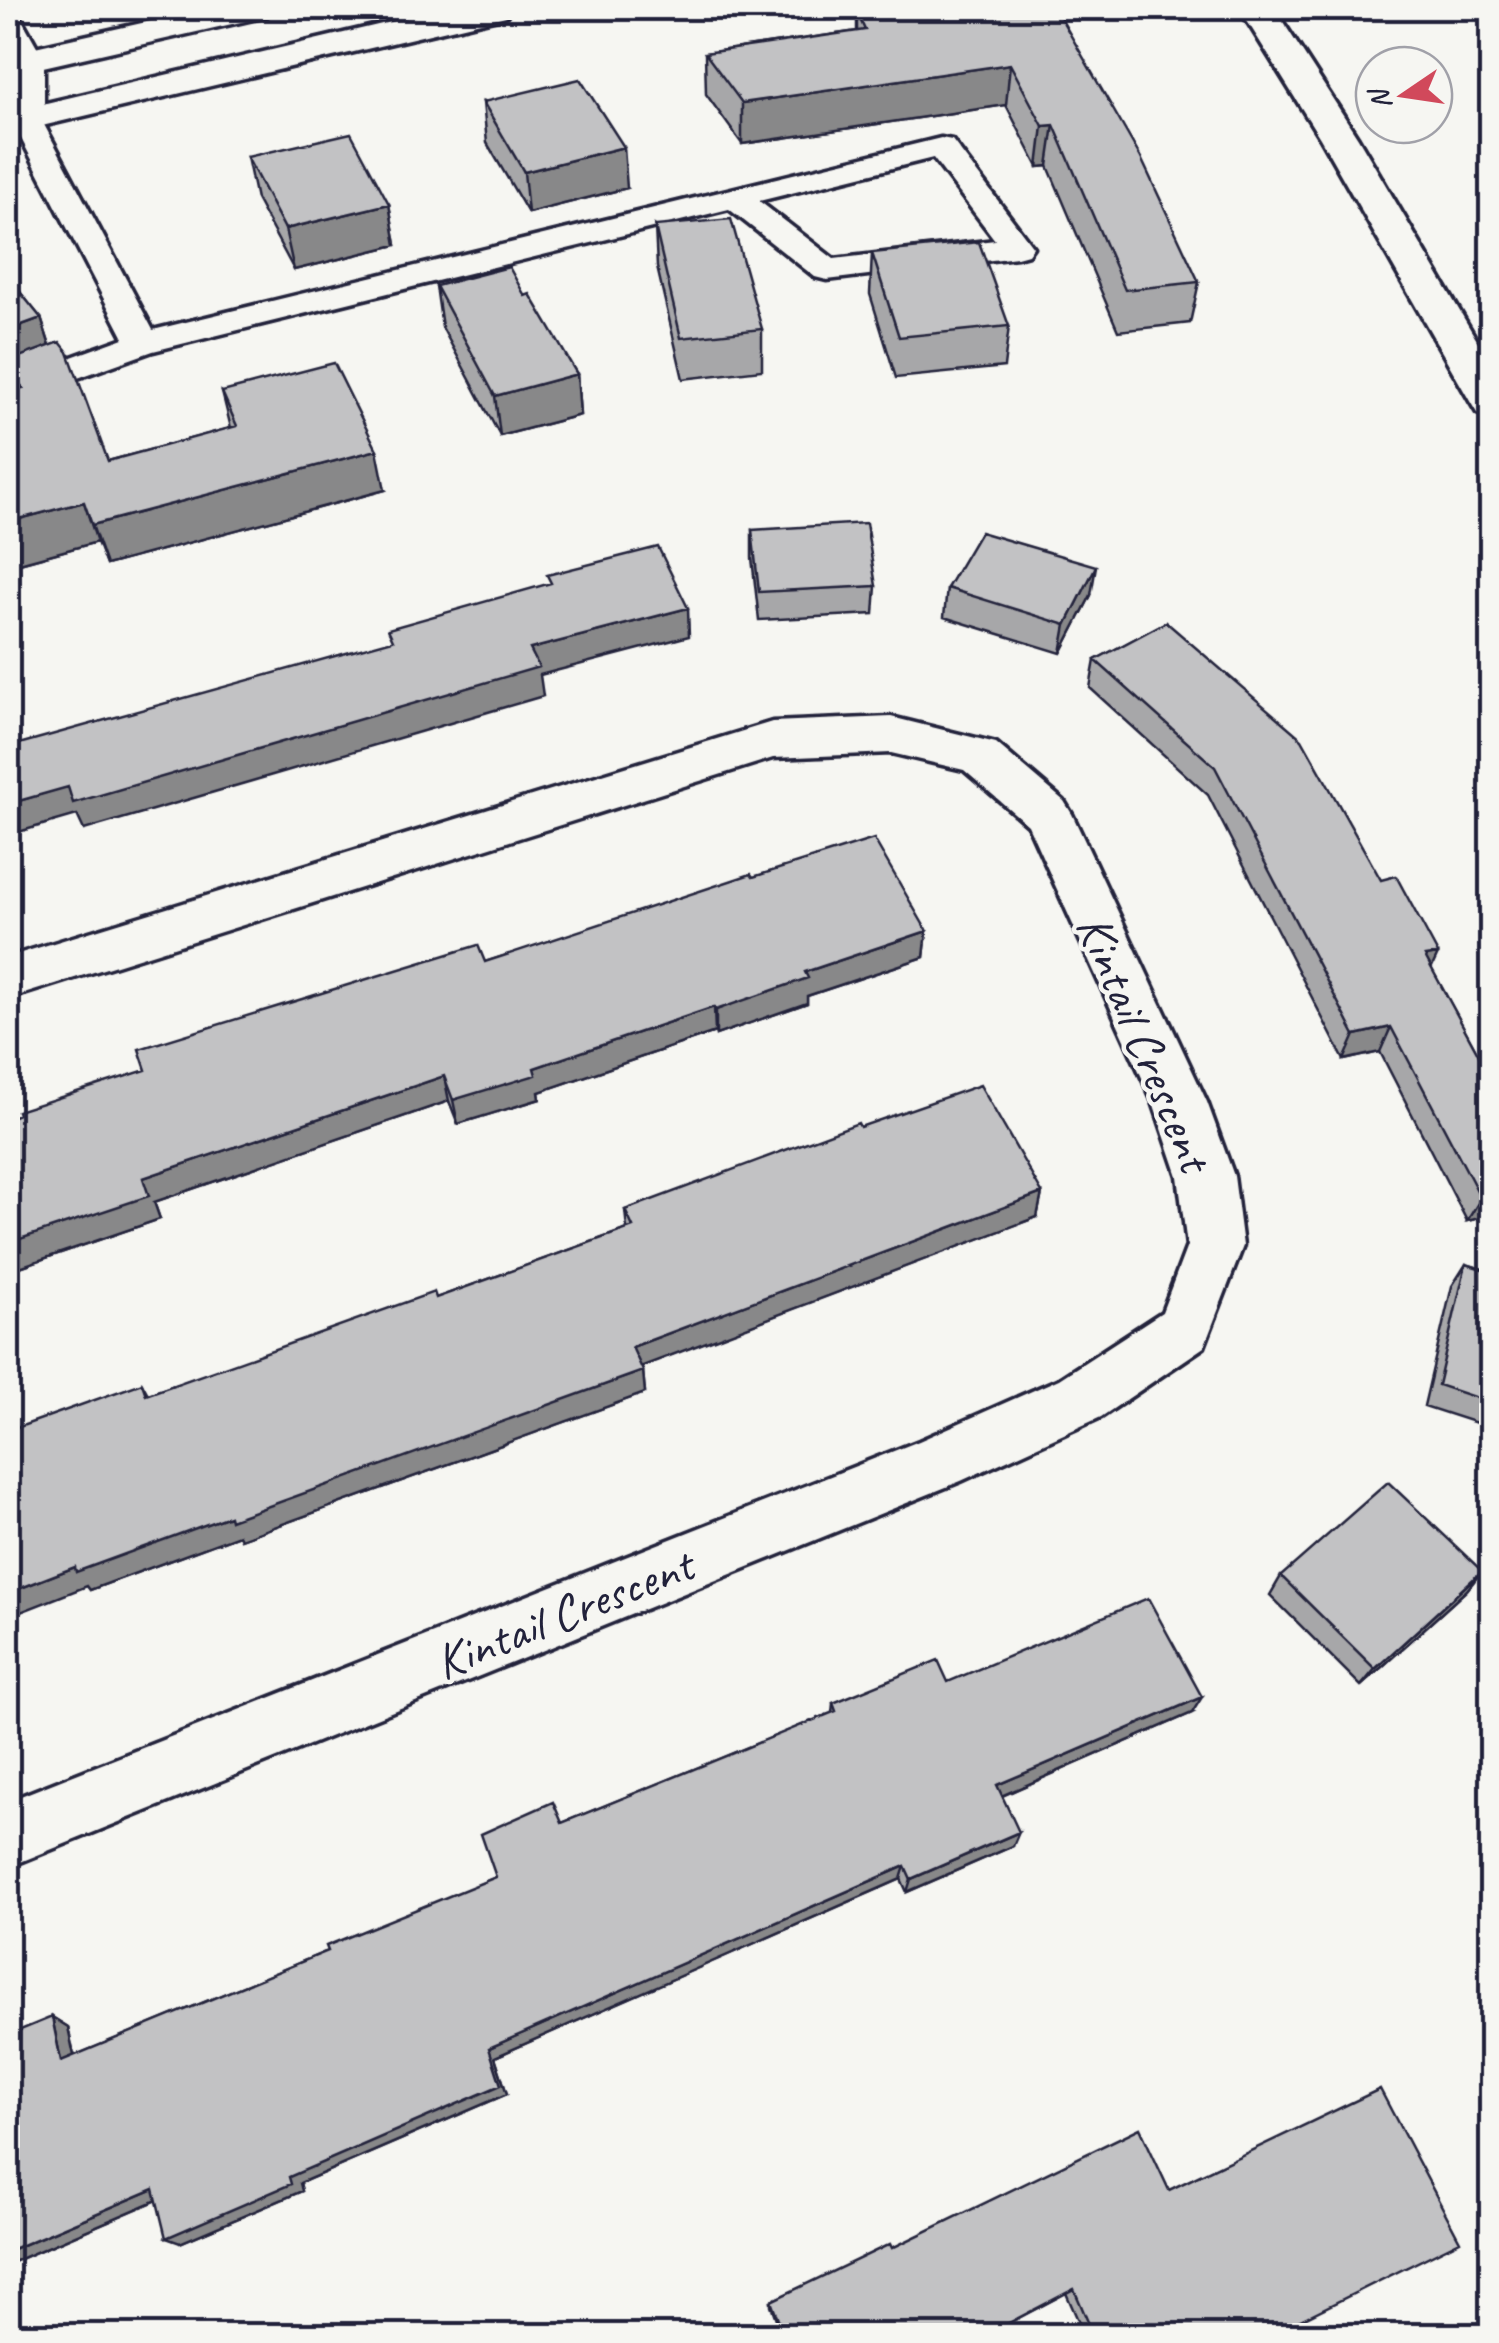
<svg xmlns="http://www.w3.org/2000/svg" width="1499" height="2343" font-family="Caveat,sans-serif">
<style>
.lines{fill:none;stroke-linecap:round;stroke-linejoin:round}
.service-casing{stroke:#22223b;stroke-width:7}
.minor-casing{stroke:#22223b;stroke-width:7}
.tertiary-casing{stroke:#22223b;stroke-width:7}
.secondary-casing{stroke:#22223b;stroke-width:7}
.service{fill:#f6f6f2;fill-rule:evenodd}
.minor{fill:#f6f6f2;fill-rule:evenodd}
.tertiary{fill:#f6f6f2;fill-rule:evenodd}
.secondary{fill:#f6f6f2;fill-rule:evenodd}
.wall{fill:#a7a7a9;stroke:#22223b;stroke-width:2.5}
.shaded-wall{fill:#888889;stroke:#22223b;stroke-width:2.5}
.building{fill:#c2c2c4;stroke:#22223b;stroke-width:2.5}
.labels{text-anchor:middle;stroke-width:9;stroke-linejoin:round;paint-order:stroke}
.street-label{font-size:50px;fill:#22223b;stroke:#f6f6f2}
</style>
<rect width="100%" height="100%" fill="#f6f6f2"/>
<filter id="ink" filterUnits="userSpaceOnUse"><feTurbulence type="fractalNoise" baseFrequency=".01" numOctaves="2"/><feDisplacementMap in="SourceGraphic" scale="20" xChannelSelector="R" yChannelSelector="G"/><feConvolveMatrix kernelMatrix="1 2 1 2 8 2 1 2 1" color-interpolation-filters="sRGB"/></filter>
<g filter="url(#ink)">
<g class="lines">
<g class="service-casing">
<path id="service" d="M 25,108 L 36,111 L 40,117 L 153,330 L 941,138 L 952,140 L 1033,247 L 1028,254 L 1017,257 L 827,280 L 815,277 L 729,209 L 153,351 L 8,403 L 8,380 L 124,338 L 10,117 L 14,111 ZM 933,158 L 995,240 L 834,259 L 759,201 Z"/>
</g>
<g class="minor-casing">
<path id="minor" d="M 8,15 L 21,18 L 44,59 L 44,117 L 38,125 L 25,128 L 12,125 L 8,119 Z
M 891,717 L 996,743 L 1064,801 L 1072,814 L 1207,1102 L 1234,1176 L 1243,1246 L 1204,1347 L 1101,1417 L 961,1481 L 8,1867 L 8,1801 L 919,1441 L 1059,1379 L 1162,1312 L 1187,1246 L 1178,1176 L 1153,1102 L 1028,825 L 964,770 L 891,753 L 773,758 L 8,999 L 8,957 L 772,722 Z"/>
</g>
<g class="tertiary-casing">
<path id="tertiary" d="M 209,8 L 272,8 L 267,16 L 8,75 L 8,53 Z
M 450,8 L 511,8 L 506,16 L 8,134 L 8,112 Z"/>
</g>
<g class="secondary-casing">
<path id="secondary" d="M 1239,8 L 1274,8 L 1358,138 L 1492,366 L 1492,417 L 1477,413 L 1471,403 L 1320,138 Z"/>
</g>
<use href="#service" class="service"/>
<use href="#minor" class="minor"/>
<use href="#tertiary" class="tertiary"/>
<use href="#secondary" class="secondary"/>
</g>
<path class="wall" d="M 1007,8 L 1199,282 L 1190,323 L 1118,331 L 1048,166 L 1038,167 L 1006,105 L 742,144 L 706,94 L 705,53 L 857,31 L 857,13 Z
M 483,102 L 627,188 L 528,213 L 487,143 Z
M 247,157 L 389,204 L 396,245 L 294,270 L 256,199 Z
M 655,226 L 762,329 L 762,370 L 683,379 L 657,267 Z
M 872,253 L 1009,326 L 1004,367 L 896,378 L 870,294 Z
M 8,277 L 41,318 L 50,346 L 108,461 L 231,428 L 222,392 L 385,490 L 106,565 L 97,542 L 8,566 L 8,391 L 13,390 L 8,376 Z
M 436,286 L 525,296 L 577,374 L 580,415 L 500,436 L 442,327 Z
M 752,530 L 876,586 L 874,614 L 759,620 L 752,558 Z
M 947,588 L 1091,595 L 1061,653 L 944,617 Z
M 1166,622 L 1431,968 L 1487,1070 L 1492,1215 L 1467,1221 L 1380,1052 L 1344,1060 L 1208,795 L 1090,688 L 1095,660 Z
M 753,877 L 927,931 L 924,957 L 807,996 L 807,1003 L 716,1035 L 715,1032 L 539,1092 L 540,1099 L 458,1124 L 449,1101 L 154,1202 L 160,1219 L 8,1271 L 485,962 Z
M 860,1127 L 1042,1193 L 1037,1217 L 641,1366 L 643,1371 L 645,1393 L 241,1539 L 239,1535 L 90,1590 L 87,1586 L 142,1383 L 148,1394 L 436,1298 L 627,1229 L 625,1210 Z
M 1466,1264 L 1492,1272 L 1492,1428 L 1424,1406 L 1452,1286 Z
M 1482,1571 L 1467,1590 L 1361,1686 L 1270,1595 L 1281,1576 Z
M 948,1682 L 1192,1713 L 1002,1796 L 1013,1846 L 907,1892 L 901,1879 L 495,2057 L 507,2094 L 300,2183 L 302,2191 L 180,2243 L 157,2200 L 8,2264 L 52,2017 L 68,2027 L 74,2056 L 328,1951 L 496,1877 L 562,1823 L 832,1713 L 833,1703 Z
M 1169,2190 L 1268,2336 L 1085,2336 L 1066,2293 L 984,2336 L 782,2336 L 771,2305 L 771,2301 L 892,2248 Z"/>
<path class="shaded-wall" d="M 1010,64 L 1006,105 L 742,144 L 742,103 Z
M 1054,125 L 1048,166 L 1038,167 L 1043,126 Z
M 624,147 L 627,188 L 528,213 L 524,172 Z
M 389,204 L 396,245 L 294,270 L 285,229 Z
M 41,318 L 54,359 L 8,368 L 8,330 Z
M 577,374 L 580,415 L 500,436 L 495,396 Z
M 377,450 L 385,490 L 106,565 L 92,525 Z
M 84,502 L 97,542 L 8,566 L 8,522 Z
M 1096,566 L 1091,595 L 1061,653 L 1066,625 Z
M 688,608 L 689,636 L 540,675 L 543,696 L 84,830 L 77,815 L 8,835 L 8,804 L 530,649 Z
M 927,931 L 924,957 L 807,996 L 807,1003 L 716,1035 L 716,1010 L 805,972 Z
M 1438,954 L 1426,980 L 1425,956 Z
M 714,1007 L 715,1032 L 539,1092 L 540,1099 L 458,1124 L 453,1100 L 534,1068 Z
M 1391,1027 L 1380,1052 L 1344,1060 L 1355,1035 Z
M 444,1076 L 449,1101 L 154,1202 L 160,1219 L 8,1271 L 8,1243 L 143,1178 Z
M 1042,1193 L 1037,1217 L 635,1369 L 632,1347 Z
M 1492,1195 L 1492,1215 L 1467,1221 L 1481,1198 Z
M 643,1371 L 645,1393 L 241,1539 L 239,1535 L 90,1590 L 87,1586 L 8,1617 L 8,1593 L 75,1567 L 229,1516 Z
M 1482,1571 L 1467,1590 L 1361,1686 L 1375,1669 Z
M 1202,1697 L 1192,1713 L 992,1800 L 997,1785 Z
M 1019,1832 L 1013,1846 L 907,1892 L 911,1879 Z
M 905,1866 L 901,1879 L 495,2057 L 507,2094 L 300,2183 L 302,2191 L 180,2243 L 166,2238 L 489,2048 Z
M 52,2017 L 68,2027 L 77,2070 L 61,2061 Z
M 154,2189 L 169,2195 L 8,2264 L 8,2251 Z"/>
<path class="building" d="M 900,8 L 1055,8 L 1141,158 L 1199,282 L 1125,290 L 1054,125 L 1043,126 L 1010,64 L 742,103 L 705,53 L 865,30 L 857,13 Z
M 580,79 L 624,147 L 524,172 L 483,102 Z
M 351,133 L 389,204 L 285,229 L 247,157 Z
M 731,219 L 762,329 L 681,338 L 655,226 Z
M 979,242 L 1009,326 L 899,337 L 872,253 Z
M 509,267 L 525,296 L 530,294 L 577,374 L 495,396 L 436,286 Z
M 8,277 L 41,318 L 8,330 Z
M 60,342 L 68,352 L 108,461 L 237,426 L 222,392 L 334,363 L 377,450 L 92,525 L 84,502 L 8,522 L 8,391 L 23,388 L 8,368 L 8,361 Z
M 866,523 L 876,586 L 759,592 L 752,530 Z
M 980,532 L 1096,566 L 1066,625 L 947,588 Z
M 658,547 L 688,608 L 530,649 L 539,667 L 73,803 L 68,787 L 8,804 L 8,747 L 393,640 L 388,629 L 551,583 L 547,575 Z
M 1166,622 L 1302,739 L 1381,880 L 1396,876 L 1438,954 L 1425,956 L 1487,1070 L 1492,1069 L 1492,1195 L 1481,1198 L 1391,1027 L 1355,1035 L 1215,767 L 1095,660 Z
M 874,839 L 927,931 L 805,972 L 808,978 L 716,1010 L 714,1007 L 534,1068 L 536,1075 L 453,1100 L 444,1076 L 143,1178 L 149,1196 L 8,1243 L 8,1118 L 18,1114 L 17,1111 L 146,1070 L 139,1049 L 478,945 L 485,962 L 751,874 L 753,877 Z
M 980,1085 L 1042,1193 L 632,1347 L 643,1371 L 230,1520 L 229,1516 L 76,1572 L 75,1567 L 8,1593 L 8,1431 L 142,1383 L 146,1395 L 434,1292 L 436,1298 L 633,1227 L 625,1210 L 858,1123 L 860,1127 Z
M 1466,1264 L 1492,1272 L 1492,1403 L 1438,1385 Z
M 1388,1482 L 1482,1571 L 1375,1669 L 1281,1576 Z
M 1148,1598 L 1202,1697 L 997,1785 L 1019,1832 L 911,1879 L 905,1866 L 489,2048 L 501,2085 L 289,2177 L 291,2184 L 166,2238 L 154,2189 L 8,2251 L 8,2035 L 52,2017 L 61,2061 L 328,1951 L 326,1946 L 496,1877 L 481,1834 L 553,1802 L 562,1823 L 836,1711 L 833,1703 L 938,1660 L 948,1682 Z
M 1380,2089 L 1460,2241 L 1268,2336 L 1094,2336 L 1074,2289 L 984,2336 L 784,2336 L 771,2301 L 890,2244 L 892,2248 L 1140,2128 L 1169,2190 Z"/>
</g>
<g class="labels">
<g class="street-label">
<text transform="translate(1146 1042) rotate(67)" y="18">Kintail Crescent</text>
<text transform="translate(563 1612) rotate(-22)" y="18">Kintail Crescent</text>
</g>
</g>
<rect width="1499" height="2343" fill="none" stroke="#f6f6f2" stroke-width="40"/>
<rect x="20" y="20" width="1459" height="2303" fill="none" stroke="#22223b" stroke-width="4" filter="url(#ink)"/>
<g transform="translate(1404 95) rotate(257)"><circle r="48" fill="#f6f6f2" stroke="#a1a1a9" stroke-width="2.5"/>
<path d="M0-8L18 38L0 25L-18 38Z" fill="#d1495b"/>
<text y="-15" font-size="28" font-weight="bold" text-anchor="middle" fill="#22223b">N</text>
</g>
</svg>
